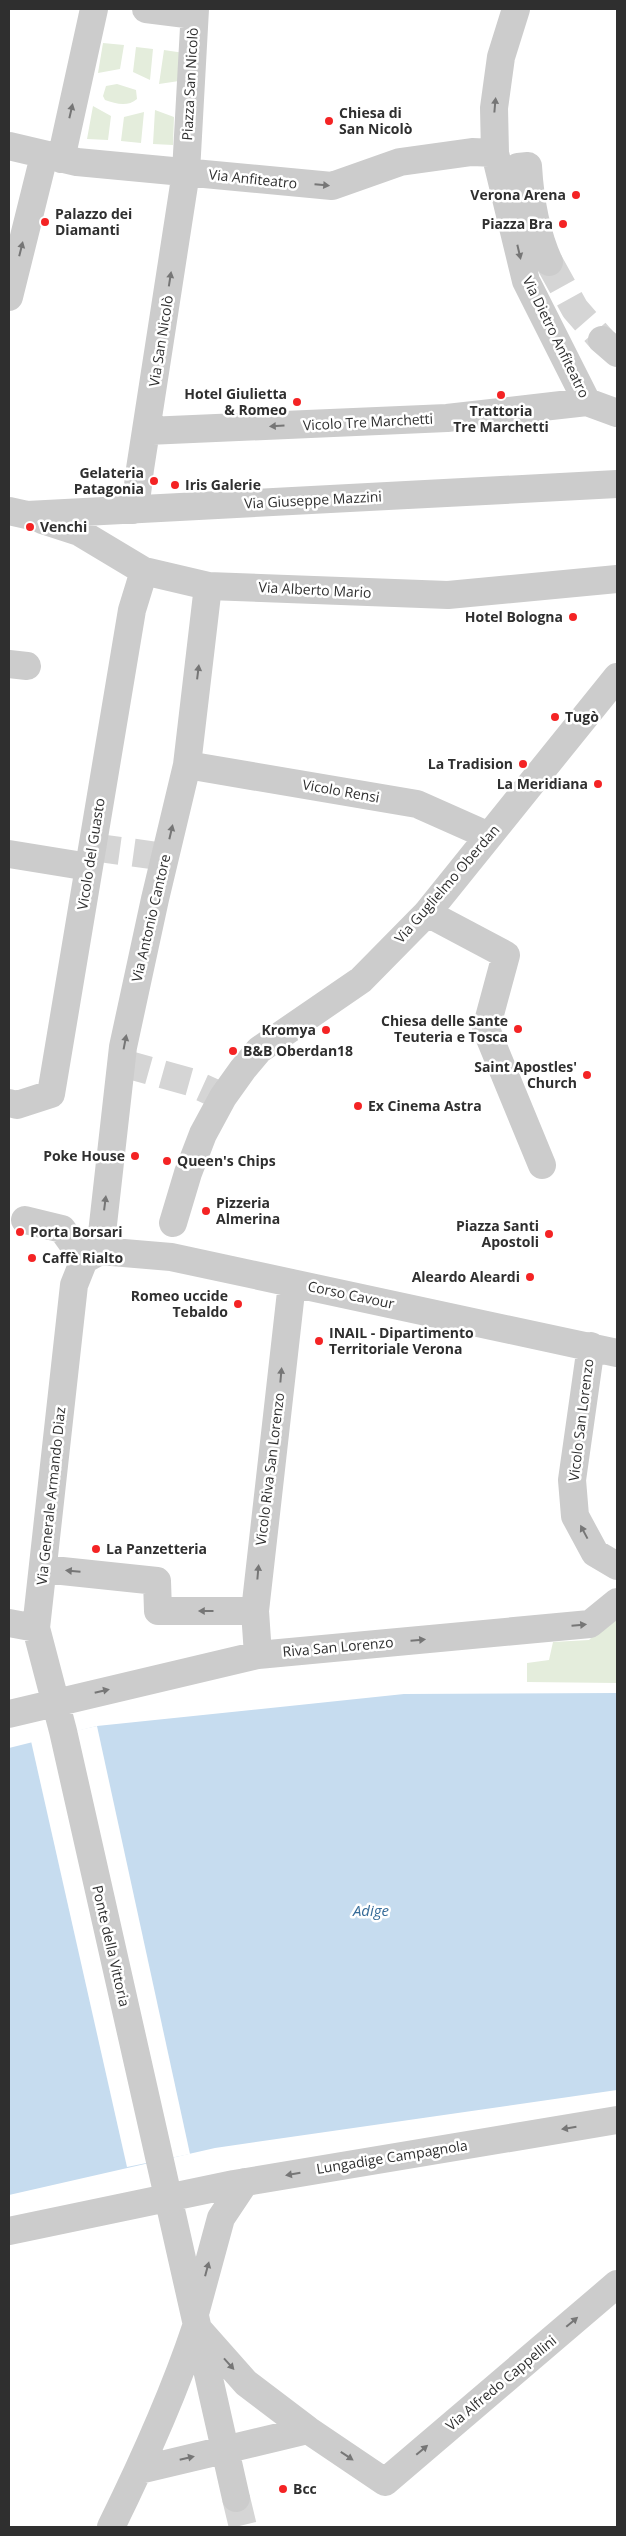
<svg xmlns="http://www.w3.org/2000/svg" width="626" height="2536" font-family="'Open Sans',sans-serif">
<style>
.green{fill:#e4eddc}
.water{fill:#c6dcef}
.pier{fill:#fff}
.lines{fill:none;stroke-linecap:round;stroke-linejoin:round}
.minor-tunnel{stroke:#d5d5d5;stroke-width:28;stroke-dasharray:28 14;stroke-linecap:butt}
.minor{stroke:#ccc;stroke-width:28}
.oneway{fill:#767676}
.poi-dot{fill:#f42324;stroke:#fff;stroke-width:2}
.labels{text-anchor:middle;stroke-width:5;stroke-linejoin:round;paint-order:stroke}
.street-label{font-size:14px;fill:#2f2f2f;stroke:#fff}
.poi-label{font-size:14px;font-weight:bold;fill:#2f2f2f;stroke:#fff;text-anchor:start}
.water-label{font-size:15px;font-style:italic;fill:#366b98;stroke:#fff}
</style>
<rect width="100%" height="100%" fill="#fff"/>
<path class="green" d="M 103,43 L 124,45 L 120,69 L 98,73 Z
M 136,47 L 153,49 L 150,80 L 133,72 Z
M 164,50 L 184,53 L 179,81 L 159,84 Z
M 117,84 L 136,90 L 137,99 C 128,107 116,104 105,100 L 103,96 L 106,86 Z
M 93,106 L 111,116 L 108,140 L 87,139 Z
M 155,110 L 174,117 L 173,145 L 153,144 Z
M 144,112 L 141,143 L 121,141 L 124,117 Z
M 617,1613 L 617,1683 L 527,1682 L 527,1663 L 549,1660 L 553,1642 L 589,1640 Z"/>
<path class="water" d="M 617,1693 L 617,2090 L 215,2148 L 9,2195 L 9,1748 L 97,1726 L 404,1694 Z"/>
<path class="pier" d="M 97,1726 L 190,2154 L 127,2167 L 31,1741 Z"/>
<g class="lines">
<path class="minor-tunnel" d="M 549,262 L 575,309 L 602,340
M 92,847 L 165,857
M 122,1063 L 190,1082 L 223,1097
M 236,2498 L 243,2527"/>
<path class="minor" d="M 146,9 L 194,15
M 516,9 L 501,57 L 494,108 L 495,153 L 526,281 L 587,402 L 617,413
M 9,146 L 77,162 L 332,186 L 400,162 L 472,152 L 495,153
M 61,159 L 94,9
M 518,167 L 528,166 C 530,200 535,231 549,262
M 9,297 L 44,156
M 602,340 L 617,353
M 147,431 L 447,418 L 587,402
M 135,510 L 140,469 L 186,172 L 195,9
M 9,511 L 27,515 L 617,484
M 42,520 L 79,532 L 144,571 L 208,586 L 448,595 L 617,579
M 9,664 L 27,666
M 187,765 L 417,804 L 489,836
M 9,854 L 89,867
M 427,913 L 506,955 L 486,1029 L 542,1165
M 9,1103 L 17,1105 L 51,1094 L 132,610 L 144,571
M 25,1220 L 62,1229 L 84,1260
M 173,1223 L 188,1173 L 203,1134 L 223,1097 L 243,1069 L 259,1050 L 361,980 L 427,913 L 617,677
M 100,1251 L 123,1047 L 155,899 L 187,765 L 208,586
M 84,1260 L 74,1285 L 36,1628 L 63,1731 L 236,2498
M 84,1260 L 100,1251 L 171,1257 L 617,1353
M 591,1346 L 572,1480 L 575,1516 L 595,1553 L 617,1566
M 43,1569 L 157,1581 L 158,1611 L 255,1611
M 9,1623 L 36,1628
M 258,1655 L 255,1611 L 292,1283
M 9,1714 L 258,1655 L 590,1624 L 617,1602
M 9,2231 L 234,2184 L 617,2120
M 196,2310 L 221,2218 L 245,2182
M 199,2330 L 246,2383 L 308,2430 L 385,2482 L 617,2284
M 140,2470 L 308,2430
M 111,2527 C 143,2462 173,2396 196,2327"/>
</g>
<defs><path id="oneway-solid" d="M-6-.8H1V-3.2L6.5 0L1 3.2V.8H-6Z" transform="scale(1.25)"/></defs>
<g class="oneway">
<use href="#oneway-solid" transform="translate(495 105) rotate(-85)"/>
<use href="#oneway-solid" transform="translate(71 111) rotate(-77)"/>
<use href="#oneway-solid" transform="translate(322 185) rotate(5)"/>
<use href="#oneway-solid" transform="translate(21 249) rotate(-76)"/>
<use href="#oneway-solid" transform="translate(519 252) rotate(77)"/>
<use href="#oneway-solid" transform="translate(170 279) rotate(-81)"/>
<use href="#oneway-solid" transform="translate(277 426) rotate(177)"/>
<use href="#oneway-solid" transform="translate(198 672) rotate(-83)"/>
<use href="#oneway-solid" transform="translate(171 832) rotate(-77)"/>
<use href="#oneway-solid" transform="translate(125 1042) rotate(-79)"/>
<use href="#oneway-solid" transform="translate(105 1203) rotate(-83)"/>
<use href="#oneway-solid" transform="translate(281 1375) rotate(-85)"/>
<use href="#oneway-solid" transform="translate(584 1532) rotate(-118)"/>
<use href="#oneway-solid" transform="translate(73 1571) rotate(-175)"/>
<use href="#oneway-solid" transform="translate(258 1572) rotate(-85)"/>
<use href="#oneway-solid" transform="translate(206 1611) rotate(-180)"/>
<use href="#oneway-solid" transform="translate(579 1625) rotate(-5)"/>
<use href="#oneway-solid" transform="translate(418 1640) rotate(-5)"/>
<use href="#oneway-solid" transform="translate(102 1691) rotate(-13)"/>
<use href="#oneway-solid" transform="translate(569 2128) rotate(171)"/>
<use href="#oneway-solid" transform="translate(293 2174) rotate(170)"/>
<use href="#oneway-solid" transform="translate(207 2269) rotate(-75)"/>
<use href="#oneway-solid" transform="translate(572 2322) rotate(-40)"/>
<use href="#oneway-solid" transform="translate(229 2364) rotate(48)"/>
<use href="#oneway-solid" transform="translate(422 2450) rotate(-40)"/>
<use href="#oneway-solid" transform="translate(347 2456) rotate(34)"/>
<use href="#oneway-solid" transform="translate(187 2458) rotate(-13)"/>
</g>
<g class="poi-dot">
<circle cx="329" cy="121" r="5"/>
<circle cx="576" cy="195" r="5"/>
<circle cx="45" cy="222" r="5"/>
<circle cx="563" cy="224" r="5"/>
<circle cx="501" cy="395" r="5"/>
<circle cx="297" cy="402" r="5"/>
<circle cx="154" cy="481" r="5"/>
<circle cx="175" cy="485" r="5"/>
<circle cx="30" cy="527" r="5"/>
<circle cx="573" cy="617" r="5"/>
<circle cx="555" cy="717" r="5"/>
<circle cx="523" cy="764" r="5"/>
<circle cx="598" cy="784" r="5"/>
<circle cx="518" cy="1029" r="5"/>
<circle cx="326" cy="1030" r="5"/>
<circle cx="233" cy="1051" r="5"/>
<circle cx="587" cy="1075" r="5"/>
<circle cx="358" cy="1106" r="5"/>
<circle cx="135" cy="1156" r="5"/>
<circle cx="167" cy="1161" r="5"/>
<circle cx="206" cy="1211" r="5"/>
<circle cx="20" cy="1232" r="5"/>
<circle cx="549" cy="1234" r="5"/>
<circle cx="32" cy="1258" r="5"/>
<circle cx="530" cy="1277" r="5"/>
<circle cx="238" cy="1304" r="5"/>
<circle cx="319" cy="1341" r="5"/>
<circle cx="96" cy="1549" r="5"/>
<circle cx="283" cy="2489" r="5"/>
</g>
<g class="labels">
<g class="street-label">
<text transform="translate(190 84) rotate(-87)" y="5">Piazza San Nicolò</text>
<text transform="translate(253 179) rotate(6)" y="5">Via Anfiteatro</text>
<text transform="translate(556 337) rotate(64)" y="5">Via Dietro Anfiteatro</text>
<text transform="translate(161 341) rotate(-81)" y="5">Via San Nicolò</text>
<text transform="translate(368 422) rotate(-3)" y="5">Vicolo Tre Marchetti</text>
<text transform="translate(313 500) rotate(-3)" y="5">Via Giuseppe Mazzini</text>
<text transform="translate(315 590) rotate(3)" y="5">Via Alberto Mario</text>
<text transform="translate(341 791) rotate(10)" y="5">Vicolo Rensi</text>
<text transform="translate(91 854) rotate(-81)" y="5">Vicolo del Guasto</text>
<text transform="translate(447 884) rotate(-49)" y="5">Via Guglielmo Oberdan</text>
<text transform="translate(151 918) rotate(-77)" y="5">Via Antonio Cantore</text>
<text transform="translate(351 1295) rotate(12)" y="5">Corso Cavour</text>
<text transform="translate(581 1420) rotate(-83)" y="5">Vicolo San Lorenzo</text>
<text transform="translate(270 1469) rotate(-83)" y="5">Vicolo Riva San Lorenzo</text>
<text transform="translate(51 1496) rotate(-84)" y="5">Via Generale Armando Diaz</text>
<text transform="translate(338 1647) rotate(-5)" y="5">Riva San Lorenzo</text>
<text transform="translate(111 1946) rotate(77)" y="5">Ponte della Vittoria</text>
<text transform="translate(392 2157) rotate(-9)" y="5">Lungadige Campagnola</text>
<text transform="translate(501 2383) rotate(-40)" y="5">Via Alfredo Cappellini</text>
</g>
<g class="poi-label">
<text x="339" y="118">Chiesa di<tspan x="339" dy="16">San Nicolò</tspan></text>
<text x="566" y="200" text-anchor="end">Verona Arena</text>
<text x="55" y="219">Palazzo dei<tspan x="55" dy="16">Diamanti</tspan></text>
<text x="553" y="229" text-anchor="end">Piazza Bra</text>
<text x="287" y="399" text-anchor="end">Hotel Giulietta<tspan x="287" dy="16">&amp; Romeo</tspan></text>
<text x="501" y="416" text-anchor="middle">Trattoria<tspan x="501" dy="16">Tre Marchetti</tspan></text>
<text x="144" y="478" text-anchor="end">Gelateria<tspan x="144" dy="16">Patagonia</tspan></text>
<text x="185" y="490">Iris Galerie</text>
<text x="40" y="532">Venchi</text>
<text x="563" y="622" text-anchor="end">Hotel Bologna</text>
<text x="565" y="722">Tugò</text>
<text x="513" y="769" text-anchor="end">La Tradision</text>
<text x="588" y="789" text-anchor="end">La Meridiana</text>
<text x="508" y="1026" text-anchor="end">Chiesa delle Sante<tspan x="508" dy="16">Teuteria e Tosca</tspan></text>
<text x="316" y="1035" text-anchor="end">Kromya</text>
<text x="243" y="1056">B&amp;B Oberdan18</text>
<text x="577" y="1072" text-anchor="end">Saint Apostles'<tspan x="577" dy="16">Church</tspan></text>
<text x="368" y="1111">Ex Cinema Astra</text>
<text x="125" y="1161" text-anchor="end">Poke House</text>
<text x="177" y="1166">Queen's Chips</text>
<text x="216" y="1208">Pizzeria<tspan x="216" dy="16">Almerina</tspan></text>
<text x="539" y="1231" text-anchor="end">Piazza Santi<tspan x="539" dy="16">Apostoli</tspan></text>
<text x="30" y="1237">Porta Borsari</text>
<text x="42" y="1263">Caffè Rialto</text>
<text x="520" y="1282" text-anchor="end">Aleardo Aleardi</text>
<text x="228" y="1301" text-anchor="end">Romeo uccide<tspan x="228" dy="16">Tebaldo</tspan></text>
<text x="329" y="1338">INAIL - Dipartimento<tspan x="329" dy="16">Territoriale Verona</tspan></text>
<text x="106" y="1554">La Panzetteria</text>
<text x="293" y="2494">Bcc</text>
</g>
<g class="water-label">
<text x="371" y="1916">Adige</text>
</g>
</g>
<rect width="626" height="2536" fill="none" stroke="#2f2f2f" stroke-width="20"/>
</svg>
